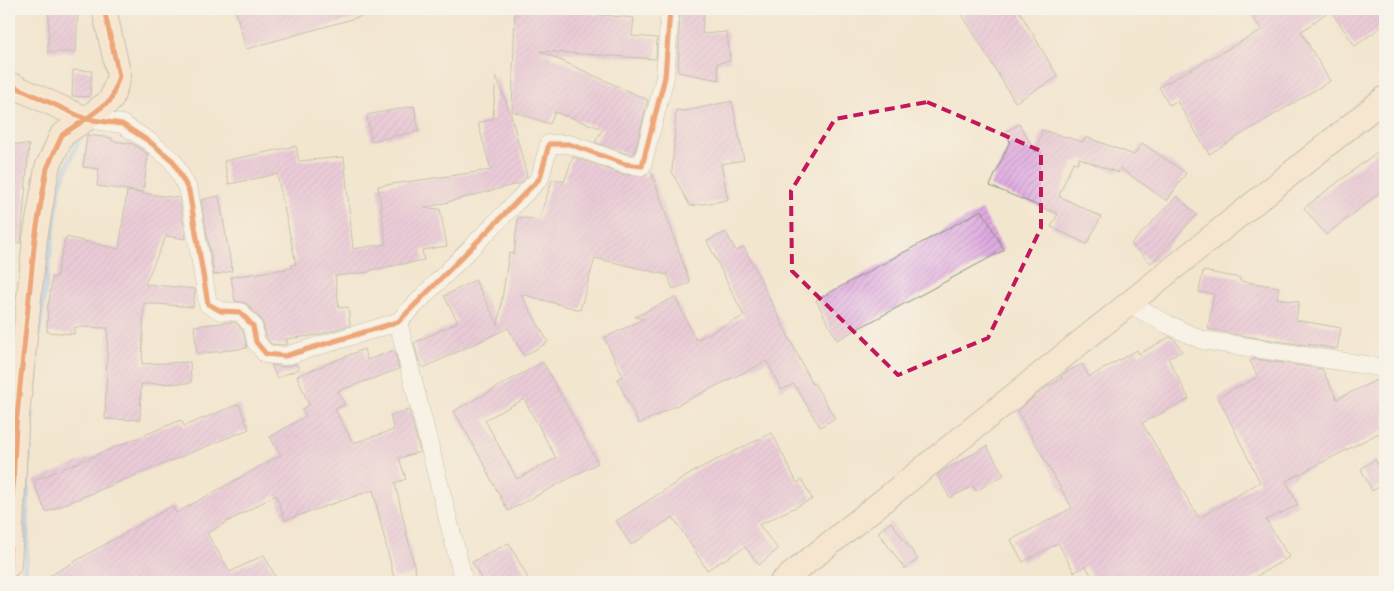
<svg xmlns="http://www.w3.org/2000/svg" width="1394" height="591" font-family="Mali,sans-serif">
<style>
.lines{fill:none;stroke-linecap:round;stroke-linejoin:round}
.stream{stroke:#7faee9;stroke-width:6}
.building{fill:url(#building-hatch);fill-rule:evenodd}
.street-casing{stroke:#899282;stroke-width:19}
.secondary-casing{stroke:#899282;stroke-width:26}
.street{stroke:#fff;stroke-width:18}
.secondary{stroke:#fbe5cf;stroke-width:24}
.cycleway-casing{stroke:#f7f3e8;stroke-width:8}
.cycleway{stroke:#e8590c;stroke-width:5}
.marked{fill:none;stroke:#c2185b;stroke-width:4;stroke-dasharray:10 6;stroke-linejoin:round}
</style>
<defs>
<pattern id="building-hatch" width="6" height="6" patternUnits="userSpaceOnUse" patternTransform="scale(1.25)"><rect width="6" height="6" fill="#e1aae2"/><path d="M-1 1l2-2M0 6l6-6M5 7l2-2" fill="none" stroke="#b68cb8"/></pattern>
</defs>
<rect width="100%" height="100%" fill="#f7f3e8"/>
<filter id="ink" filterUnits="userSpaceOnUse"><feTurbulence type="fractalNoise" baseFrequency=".02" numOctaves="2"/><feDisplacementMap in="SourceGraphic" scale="10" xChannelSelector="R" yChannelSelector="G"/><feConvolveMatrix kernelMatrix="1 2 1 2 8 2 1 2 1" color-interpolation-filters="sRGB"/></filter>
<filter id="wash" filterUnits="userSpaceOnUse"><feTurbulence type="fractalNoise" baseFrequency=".0096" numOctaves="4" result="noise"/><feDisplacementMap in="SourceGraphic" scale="20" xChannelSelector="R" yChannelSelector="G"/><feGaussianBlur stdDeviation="1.12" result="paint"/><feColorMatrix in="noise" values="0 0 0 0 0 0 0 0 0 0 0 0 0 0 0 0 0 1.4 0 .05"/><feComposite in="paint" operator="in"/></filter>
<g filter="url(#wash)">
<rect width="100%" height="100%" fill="#f3e6cf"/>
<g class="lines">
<path class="stream" d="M 34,387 L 37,340 L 59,186 L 79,139
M 23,582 L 26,559 L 27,469 L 32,414"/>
</g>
<g id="blocks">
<path class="building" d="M 49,9 L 78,9 L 76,52 L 48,52 Z
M 235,9 L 370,9 L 370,14 L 246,49 Z
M 515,9 L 591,9 L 592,14 L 634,18 L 632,36 L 657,38 L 656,59 L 540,51 L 648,100 L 634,154 L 627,154 L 595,142 L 603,129 L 555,112 L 550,124 L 512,111 Z
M 680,9 L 704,9 L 702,34 L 727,32 L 730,61 L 717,63 L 719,80 L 678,72 Z
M 959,9 L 1018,9 L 1058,77 L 1015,102 Z
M 1247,9 L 1385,9 L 1385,24 L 1355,46 L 1330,10 L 1301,32 L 1330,81 L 1209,154 L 1177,101 L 1169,105 L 1159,87 L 1262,30 Z
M 73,70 L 92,71 L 90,97 L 72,96 Z
M 496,75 L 511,115 L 527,176 L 521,183 L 425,208 L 440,209 L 447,246 L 422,250 L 424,260 L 370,270 L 370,272 L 335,276 L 339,308 L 348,307 L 350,325 L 318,335 L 286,339 L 288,344 L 284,345 L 271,344 L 266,337 L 263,324 L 261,319 L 247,304 L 241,302 L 235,301 L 231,277 L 292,268 L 291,265 L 296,264 L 277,174 L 229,184 L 224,161 L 296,146 L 299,161 L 344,157 L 353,249 L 386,244 L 378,186 L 491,170 L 478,123 L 493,119 Z
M 732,101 L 744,160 L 721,164 L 728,200 L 690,206 L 672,172 L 676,110 L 685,111 Z
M 414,106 L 419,131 L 371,141 L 367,115 Z
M 1019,124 L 1036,152 L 1042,130 L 1083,142 L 1086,137 L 1134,155 L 1142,143 L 1186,173 L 1167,201 L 1120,168 L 1118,173 L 1079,158 L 1078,163 L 1073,162 L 1059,196 L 1101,217 L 1087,244 L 1051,227 L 1058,214 L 990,186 L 1010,141 L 1005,132 Z
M 87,135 L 112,138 L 112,141 L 133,144 L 148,154 L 143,192 L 97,186 L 99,169 L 83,167 Z
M 12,144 L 29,145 L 21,243 L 9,243 L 9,175 Z
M 1385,146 L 1385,189 L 1326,235 L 1304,208 Z
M 573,157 L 624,175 L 645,176 L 651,171 L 690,283 L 673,289 L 668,275 L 595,258 L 580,310 L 521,294 L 548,342 L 524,356 L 508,328 L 423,368 L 420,361 L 419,362 L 414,343 L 458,322 L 444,296 L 475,280 L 498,325 L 509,253 L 514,254 L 518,217 L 539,220 L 552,180 L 559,180 L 564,182 Z
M 127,191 L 179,198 L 186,239 L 166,236 L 145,284 L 195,289 L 193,307 L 144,303 L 142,364 L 190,362 L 191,383 L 141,384 L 140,420 L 105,419 L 108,328 L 75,327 L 74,334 L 47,332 L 48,303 L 49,303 L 52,277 L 56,277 L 66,237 L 119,249 Z
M 219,196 L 232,271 L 214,275 L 201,200 Z
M 1177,196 L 1197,215 L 1151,263 L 1131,244 Z
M 982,210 L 1004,250 L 837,340 L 816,300 Z
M 726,232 L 736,251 L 744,247 L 812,384 L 814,383 L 835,418 L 820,427 L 794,384 L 781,390 L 767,361 L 639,424 L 617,379 L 623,376 L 604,338 L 644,319 L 635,317 L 675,297 L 696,340 L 744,316 L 707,241 Z
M 1203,271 L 1240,278 L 1240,281 L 1279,287 L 1277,298 L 1299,302 L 1296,320 L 1341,328 L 1337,349 L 1308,344 L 1310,346 L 1240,335 L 1208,329 L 1214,294 L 1199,292 Z
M 230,322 L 235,322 L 243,331 L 247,348 L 197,354 L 194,326 Z
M 1170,337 L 1175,340 L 1182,351 L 1168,358 L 1189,399 L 1142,423 L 1199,518 L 1260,482 L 1218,397 L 1258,377 L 1250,361 L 1255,359 L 1322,369 L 1337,399 L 1381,378 L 1385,378 L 1385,430 L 1286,481 L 1298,505 L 1266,520 L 1289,557 L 1247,582 L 1095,582 L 1086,566 L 1074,572 L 1058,543 L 1023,562 L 1011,540 L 1072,508 L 1017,411 L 1045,388 L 1062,379 L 1061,376 L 1063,374 L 1082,364 L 1089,377 L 1137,350 L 1139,354 Z
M 364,349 L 367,360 L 392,351 L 393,353 L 395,352 L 399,369 L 338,391 L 345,405 L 335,409 L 353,443 L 394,430 L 390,415 L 409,410 L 420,452 L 399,458 L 406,479 L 395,483 L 416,573 L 394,578 L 373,490 L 285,520 L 276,495 L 207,533 L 230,572 L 264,555 L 278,582 L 39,582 L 172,506 L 176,513 L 281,455 L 270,437 L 306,416 L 302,409 L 309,405 L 297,376 Z
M 543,362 L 598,463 L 508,511 L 486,470 L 487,469 L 454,411 ZM 524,399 L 556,458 L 517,479 L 485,420 Z
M 296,364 L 299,369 L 277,378 L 271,365 L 284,367 Z
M 239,404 L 249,429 L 46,512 L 33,481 L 181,420 L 184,426 Z
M 772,433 L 797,483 L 802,480 L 812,499 L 759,525 L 778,549 L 759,565 L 745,547 L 707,570 L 673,517 L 631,545 L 616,521 L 698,469 Z
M 987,446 L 1004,475 L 976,491 L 973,486 L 950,498 L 937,475 L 943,471 Z
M 1375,459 L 1385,480 L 1385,484 L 1372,491 L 1361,469 Z
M 891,522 L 918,559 L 905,569 L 878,532 Z
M 509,543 L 530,582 L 483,582 L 472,562 Z"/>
</g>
</g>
<g filter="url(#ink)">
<use href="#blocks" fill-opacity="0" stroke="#899282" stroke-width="1"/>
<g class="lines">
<g class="street-casing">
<path id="street" d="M 86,119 L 122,124 L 150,142 L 173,161 L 189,191 L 208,304 L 221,311 L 240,312 L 253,326 L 256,342 L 266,354 L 285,356 L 398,322 L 540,178 L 549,144 L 569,144 L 625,164 L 642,166 L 665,77 L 670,9
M 1128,303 L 1167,324 L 1202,340 L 1385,368
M 398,322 L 464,582"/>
</g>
<g class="secondary-casing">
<path id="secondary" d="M 9,84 L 86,119
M 9,565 L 16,426 L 35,238 L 47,168 L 62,135 L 86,119 L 111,100 L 119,76 L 104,9
M 782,582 L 1385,98"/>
</g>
<use href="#street" class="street"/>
<use href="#secondary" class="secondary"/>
<g class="cycleway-casing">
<path id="cycleway" d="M 9,84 L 86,119 L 122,124 L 150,142 L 173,161 L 189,191 L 208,304 L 221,311 L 240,312 L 253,326 L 256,342 L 266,354 L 285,356 L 398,322 L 540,178 L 549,144 L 569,144 L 625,164 L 642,166 L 665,77 L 670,9
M 9,565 L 16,426 L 35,238 L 47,168 L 62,135 L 86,119 L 111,100 L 119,76 L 104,9"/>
</g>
<use href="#cycleway" class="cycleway"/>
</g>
</g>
<path d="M0 0H1394V591H0ZM 927,102 L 1041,151 L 1041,228 L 988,338 L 898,375 L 792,271 L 791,191 L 835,119 Z" fill="#f3e6cf" fill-opacity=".55" fill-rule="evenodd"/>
<path class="marked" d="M 927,102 L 1041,151 L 1041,228 L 988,338 L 898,375 L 792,271 L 791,191 L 835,119 Z"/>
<rect width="1394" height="591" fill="none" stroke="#f7f3e8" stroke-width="30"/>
</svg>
